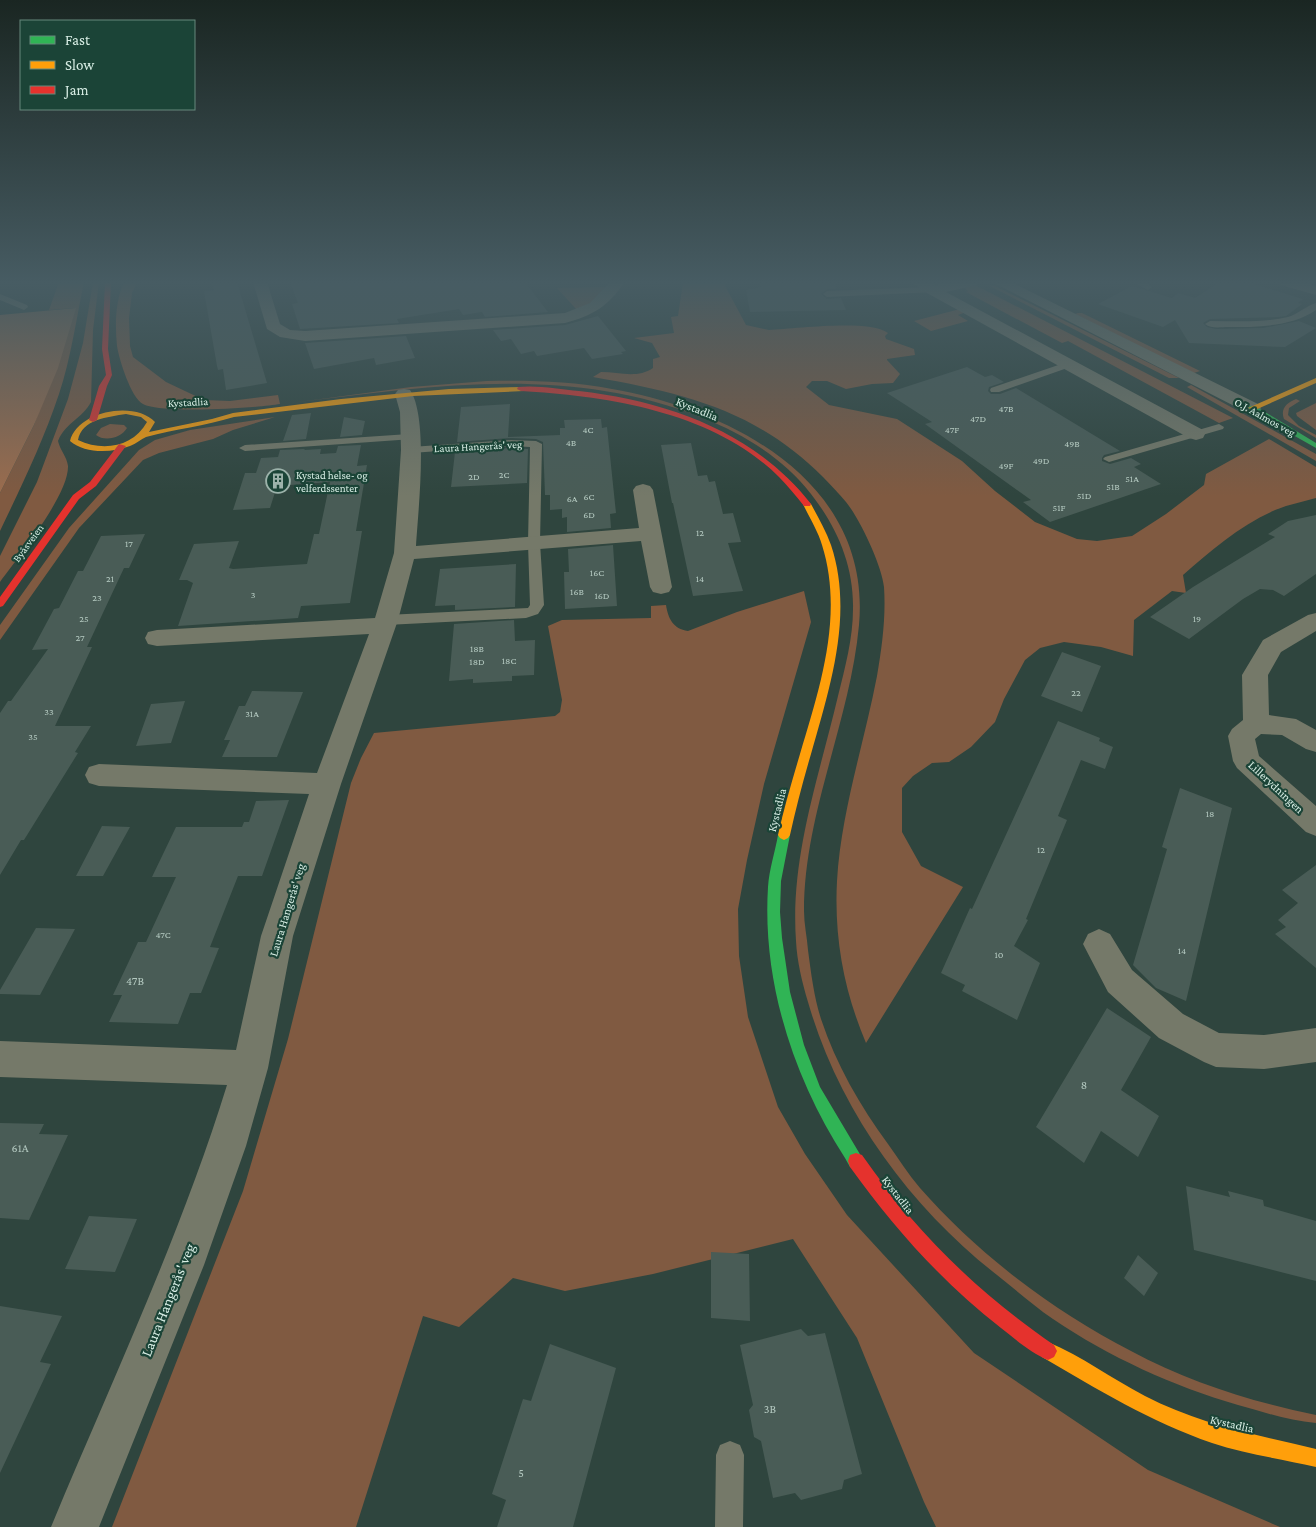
<svg xmlns="http://www.w3.org/2000/svg" width="1316" height="1527" font-family="'Crimson Pro',serif">
<style>
.green{fill:#805a41}
.forest{fill:#9b6c4d}
.building{fill:#495c56}
.lines{fill:none;stroke-linecap:round;stroke-linejoin:round}
.lane{fill:#757969;fill-rule:evenodd}
.street{fill:#757969;fill-rule:evenodd}
.fast{fill:#30b455;fill-rule:evenodd}
.slow{fill:#ff9f0a;fill-rule:evenodd}
.jam{fill:#e5322d;fill-rule:evenodd}
.labels{text-anchor:middle;stroke-width:4.5;stroke-linejoin:round;paint-order:stroke}
.number-label{font-size:10px;fill:#b4c9c0}
.far-street-label{font-size:11px;fill:#d7ede4;stroke:#1b4437}
.far-poi-label{font-size:11px;fill:#d7ede4;stroke:#1b4437;text-anchor:start}
.street-label{font-size:12px;fill:#d7ede4;stroke:#1b4437}
.near-number-label{font-size:12px;fill:#b4c9c0}
.near-street-label{font-size:15px;fill:#d7ede4;stroke:#1b4437}
</style>
<rect width="100%" height="100%" fill="#2f453e"/>
<path class="green" d="M 59,282 L 84,282 C 76,320 71,358 59,394 C 43,442 21,487 0,531 L 0,493 L 34,425 L 75,308 L 49,310 Z
M 93,282 L 99,282 L 93,330 L 91,402 C 82,419 66,422 58,441 C 60,450 67,457 68,466 C 69,495 18,557 0,582 L 0,556 L 37,482 L 68,399 L 83,343 Z
M 124,282 L 137,282 L 132,293 L 129,318 L 130,346 L 133,357 L 166,382 L 204,400 L 230,401 L 278,395 L 280,404 C 257,408 161,414 143,404 C 131,398 119,359 117,346 C 115,325 115,302 124,282 Z
M 683,282 L 723,282 L 746,325 L 769,330 C 796,329 868,319 888,333 L 885,336 L 886,339 L 914,349 L 915,355 L 887,359 L 887,360 L 900,374 L 893,383 L 872,384 L 846,389 L 827,381 L 812,381 L 806,387 L 829,405 L 897,419 L 962,461 L 995,491 L 1035,522 L 1077,539 L 1097,541 L 1132,536 L 1166,514 L 1204,485 L 1206,474 L 1269,439 L 1316,467 L 1316,498 C 1306,501 1296,503 1286,506 C 1247,519 1213,549 1183,575 L 1186,593 L 1172,591 L 1134,620 L 1133,656 L 1101,647 L 1064,642 L 1040,648 L 1025,660 L 1004,699 L 995,722 L 971,747 L 949,762 L 932,763 L 913,776 L 902,788 L 902,832 L 921,866 L 963,887 L 866,1043 C 844,991 834,938 837,881 C 841,812 864,744 877,676 C 882,647 886,617 884,587 C 882,566 860,519 846,502 C 839,494 831,485 823,477 C 756,410 684,393 593,377 L 601,372 C 619,372 637,379 653,368 L 653,359 L 660,357 L 652,343 L 634,338 L 674,333 L 671,317 L 678,316 Z
M 973,285 L 977,286 L 1233,418 L 1219,423 L 1068,341 L 1062,343 L 966,292 L 968,291 L 965,288 Z
M 988,285 L 995,286 L 1179,378 L 1169,378 Z
M 607,287 L 596,300 L 577,310 L 557,288 Z
M 960,309 L 966,312 L 958,315 L 968,321 L 931,331 L 914,321 Z
M 1078,313 L 1082,313 L 1200,371 L 1194,373 L 1075,314 Z
M 487,381 C 528,380 571,381 612,389 C 732,410 872,482 859,625 C 850,722 804,813 804,911 C 804,924 807,937 808,950 C 811,973 814,997 821,1019 C 836,1064 860,1106 888,1144 C 898,1158 908,1174 920,1188 C 979,1255 1052,1310 1131,1351 C 1189,1382 1252,1402 1316,1415 L 1316,1423 C 1289,1421 1264,1412 1238,1405 C 1173,1386 1109,1357 1053,1319 C 1034,1306 1016,1290 997,1275 C 909,1206 839,1110 808,1002 C 802,982 797,961 796,941 C 790,857 819,777 838,696 C 845,668 853,638 853,609 C 854,566 837,527 811,494 C 784,459 744,434 703,418 C 567,364 431,386 291,403 L 411,387 Z
M 1191,385 L 1316,454 L 1316,461 L 1187,387 Z
M 1296,399 L 1300,401 L 1289,408 L 1288,415 L 1299,426 L 1316,435 L 1316,438 L 1284,419 C 1280,408 1287,403 1296,399 Z
M 1316,403 L 1316,430 L 1297,416 L 1296,413 Z
M 275,417 L 233,430 L 213,439 L 159,453 L 143,460 L 79,528 L 0,640 L 0,625 L 69,528 L 139,450 L 155,440 L 190,430 Z
M 110,424 L 124,425 L 127,428 C 121,438 105,442 96,435 L 101,428 Z
M 804,591 L 811,622 L 764,784 L 747,860 L 738,909 L 739,956 L 748,1017 L 778,1107 L 805,1154 L 847,1215 L 974,1353 L 1148,1470 L 1280,1527 L 936,1527 L 924,1502 L 857,1338 L 793,1239 L 653,1274 L 565,1291 L 513,1278 L 459,1327 L 423,1316 L 356,1527 L 112,1527 L 243,1191 L 288,1039 L 351,783 L 361,758 L 374,733 L 555,716 L 560,712 L 562,700 L 548,626 L 562,620 L 651,618 L 651,606 L 666,605 C 668,618 673,629 688,631 L 737,612 Z"/>
<path class="forest" d="M 76,308 L 58,368 L 34,425 L 0,493 L 0,315 Z"/>
<path class="building" d="M 212,282 L 237,282 L 267,383 L 226,390 L 223,369 L 218,370 L 217,366 L 204,291 L 214,290 Z
M 290,282 L 525,282 L 548,312 L 485,317 L 482,312 L 463,315 L 459,309 L 397,319 L 399,323 L 300,329 L 292,304 L 298,303 Z
M 760,282 L 834,282 L 837,289 L 827,289 L 821,294 L 827,299 L 841,298 L 846,310 L 750,312 L 746,290 L 761,287 Z
M 1220,282 L 1247,282 L 1303,299 L 1298,303 L 1302,304 L 1286,316 L 1278,317 L 1210,319 L 1203,323 L 1207,327 L 1216,329 L 1263,328 L 1299,321 L 1316,328 L 1285,347 L 1189,343 L 1175,320 L 1163,327 L 1098,304 L 1132,286 L 1172,298 L 1178,293 L 1195,298 Z
M 598,316 L 626,351 L 621,352 L 623,354 L 592,359 L 584,348 L 537,356 L 534,351 L 521,354 L 511,339 L 501,341 L 493,330 L 565,325 Z
M 406,336 L 415,358 L 376,365 L 374,358 L 314,369 L 305,343 Z
M 967,367 L 985,377 L 992,375 L 1004,382 L 989,387 L 988,391 L 991,394 L 1000,394 L 1016,388 L 1120,451 L 1104,455 L 1102,458 L 1102,461 L 1110,464 L 1131,458 L 1141,464 L 1134,467 L 1161,484 L 1050,522 L 1023,502 L 1031,500 L 925,424 L 932,422 L 887,393 Z
M 510,404 L 508,437 L 560,435 L 560,428 L 565,428 L 564,420 L 601,419 L 602,428 L 607,427 L 616,513 L 610,514 L 611,528 L 567,532 L 567,517 L 562,518 L 562,509 L 550,510 L 550,495 L 545,495 L 543,442 L 536,439 L 511,438 L 457,442 L 461,407 Z
M 311,413 L 306,439 L 283,441 L 292,415 Z
M 344,417 L 365,421 L 362,435 L 340,437 Z
M 691,443 L 698,476 L 707,475 L 709,482 L 715,481 L 723,514 L 733,513 L 741,542 L 728,543 L 743,591 L 693,596 L 673,503 L 672,503 L 661,445 Z
M 361,445 L 357,466 L 367,465 L 356,531 L 362,531 L 350,603 L 301,606 L 298,618 L 178,626 L 193,583 L 187,580 L 179,580 L 194,544 L 239,541 L 229,568 L 233,569 L 307,564 L 314,534 L 319,534 L 330,482 L 277,486 L 270,508 L 233,510 L 245,473 L 256,473 L 261,458 L 278,457 L 280,450 L 305,449 L 304,450 L 321,449 L 320,454 L 336,453 L 338,446 Z
M 511,448 L 528,449 L 527,483 L 451,487 L 455,452 Z
M 1316,515 L 1316,574 L 1284,596 L 1273,590 L 1260,589 L 1243,599 L 1189,639 L 1150,617 L 1193,587 L 1275,537 L 1268,534 L 1288,521 Z
M 145,534 L 129,568 L 124,568 L 87,647 L 92,647 L 55,726 L 91,726 L 75,752 L 78,753 L 24,840 L 21,840 L 0,875 L 0,713 L 8,701 L 11,701 L 48,649 L 32,650 L 54,609 L 59,608 L 78,571 L 83,571 L 101,536 Z
M 613,545 L 617,606 L 565,609 L 564,572 L 569,572 L 568,549 Z
M 516,564 L 515,607 L 455,610 L 455,605 L 435,606 L 440,569 Z
M 514,620 L 515,641 L 535,640 L 534,675 L 512,676 L 512,681 L 473,683 L 473,679 L 449,681 L 454,624 Z
M 1062,652 L 1101,666 L 1082,712 L 1041,696 Z
M 252,691 L 303,692 L 277,757 L 222,757 L 230,740 L 224,740 L 239,706 L 245,706 Z
M 185,701 L 171,743 L 136,746 L 151,704 Z
M 1058,721 L 1100,738 L 1099,741 L 1113,747 L 1105,769 L 1081,760 L 1058,816 L 1067,820 L 1026,919 L 1028,920 L 1014,946 L 1040,963 L 1017,1020 L 962,991 L 965,985 L 941,973 L 970,908 L 972,909 Z
M 1180,788 L 1232,808 L 1186,1001 L 1156,988 L 1133,965 L 1167,849 L 1162,847 Z
M 289,800 L 262,876 L 238,876 L 210,947 L 219,948 L 201,993 L 190,993 L 178,1024 L 109,1022 L 122,995 L 113,995 L 138,942 L 146,942 L 176,877 L 152,877 L 176,827 L 242,827 L 244,822 L 249,822 L 256,801 Z
M 102,826 L 130,827 L 103,876 L 76,876 Z
M 1316,865 L 1316,968 L 1275,934 L 1286,927 L 1278,920 L 1298,903 L 1282,890 Z
M 36,928 L 75,929 L 40,995 L 0,994 L 0,990 Z
M 1107,1008 L 1151,1037 L 1121,1090 L 1159,1116 L 1138,1157 L 1101,1131 L 1084,1163 L 1036,1127 Z
M 0,1123 L 44,1124 L 39,1134 L 68,1135 L 29,1220 L 0,1218 Z
M 1186,1186 L 1230,1197 L 1228,1191 L 1263,1200 L 1264,1206 L 1316,1221 L 1316,1281 L 1194,1250 Z
M 89,1216 L 137,1219 L 115,1272 L 65,1269 Z
M 711,1252 L 749,1254 L 750,1321 L 711,1318 Z
M 1138,1255 L 1158,1273 L 1144,1296 L 1124,1278 Z
M 0,1306 L 62,1316 L 40,1362 L 51,1364 L 0,1473 Z
M 801,1329 L 808,1336 L 825,1333 L 862,1474 L 844,1480 L 842,1489 L 801,1500 L 795,1493 L 773,1498 L 761,1441 L 754,1437 L 749,1410 L 753,1405 L 740,1345 Z
M 550,1344 L 616,1368 L 573,1527 L 497,1527 L 506,1500 L 492,1494 L 523,1399 L 531,1401 Z"/>
<g class="lines">
<path class="lane" d="M 1133,282 L 1145,282 L 1152,287 L 1148,290 Z
M 932,287 L 936,290 L 935,292 L 827,297 L 823,294 L 827,291 Z
M 0,294 L 27,305 L 28,307 L 24,310 L 0,300 Z
M 1316,303 L 1316,310 C 1291,327 1258,327 1228,327 C 1221,327 1211,329 1205,324 L 1210,321 C 1236,321 1263,323 1288,317 C 1298,314 1306,306 1316,303 Z
M 1070,361 L 1075,364 L 1073,366 L 999,392 L 991,392 L 990,390 L 991,388 Z
M 1219,424 L 1224,427 L 1223,429 L 1109,462 L 1103,459 L 1105,457 Z
M 409,434 L 415,437 L 413,439 L 245,451 L 239,448 L 245,445 Z
M 511,440 L 536,441 L 542,444 L 540,543 L 544,605 L 538,614 L 526,618 L 386,625 L 381,623 L 379,620 L 381,617 L 386,615 L 528,608 L 530,605 L 528,543 L 530,447 L 511,446 L 411,453 L 405,450 L 411,447 Z
M 730,1441 L 740,1445 L 744,1455 L 743,1527 L 715,1527 L 716,1455 L 720,1445 Z"/>
<path class="street" d="M 253,282 L 267,282 L 280,324 L 290,330 L 305,331 L 565,313 L 590,303 L 610,282 L 625,282 C 607,307 594,315 565,323 L 305,341 L 280,337 L 267,329 Z
M 911,282 L 930,282 L 935,285 L 948,282 L 979,282 L 977,285 L 946,292 L 1203,430 L 1205,434 L 1203,438 L 1196,440 L 1189,438 L 927,293 Z
M 992,282 L 1011,282 L 1258,404 L 1261,408 L 1258,412 L 1252,413 L 1246,412 Z
M 1279,282 L 1303,282 L 1316,286 L 1316,295 L 1281,285 Z
M 404,389 L 410,390 C 429,418 418,511 416,546 L 639,528 L 633,490 L 636,486 L 643,484 L 650,486 L 653,490 L 672,587 L 669,592 L 661,594 L 653,592 L 650,587 L 641,541 L 414,559 L 398,620 L 341,784 L 293,936 L 268,1068 L 246,1146 L 204,1265 L 99,1527 L 51,1527 C 112,1380 180,1237 227,1085 L 0,1077 L 0,1041 L 236,1050 L 261,936 L 309,794 L 99,786 L 89,783 L 85,775 L 89,767 L 99,764 L 317,773 L 369,634 L 157,646 L 148,644 L 145,638 L 148,632 L 157,630 L 375,618 L 394,553 L 401,450 L 400,412 L 395,394 L 398,390 Z
M 1316,613 L 1316,631 L 1281,652 L 1268,675 L 1269,715 L 1296,719 L 1316,730 L 1316,752 L 1306,749 L 1282,735 L 1261,734 L 1255,739 L 1259,756 L 1316,806 L 1316,836 L 1306,832 L 1237,768 L 1233,761 L 1228,736 L 1232,729 L 1243,720 L 1242,675 L 1263,640 L 1308,615 Z
M 1099,929 L 1110,934 L 1132,970 L 1183,1014 L 1219,1033 L 1264,1035 L 1316,1028 L 1316,1062 L 1264,1069 L 1216,1067 L 1204,1062 L 1159,1038 L 1108,992 L 1083,944 L 1088,934 Z"/>
<path class="fast" d="M 1249,406 L 1255,406 L 1316,443 L 1316,448 L 1249,410 Z
M 784,830 L 788,832 L 790,835 L 781,881 L 780,912 L 782,938 L 790,992 L 804,1045 L 820,1087 L 864,1161 L 862,1167 L 856,1169 L 850,1167 L 845,1158 C 794,1079 762,983 768,887 C 769,870 775,852 778,835 L 780,832 Z"/>
<path class="slow" d="M 1316,378 L 1316,383 L 1255,410 L 1248,408 Z
M 521,387 L 525,389 L 524,391 L 413,396 L 234,417 C 205,426 175,429 146,437 C 141,439 136,444 130,446 C 112,453 85,454 70,441 C 77,411 135,400 155,422 L 149,432 L 212,419 L 233,413 L 341,399 L 449,389 ZM 126,414 L 141,417 L 147,422 C 133,447 103,452 78,440 C 82,419 108,417 126,414 Z
M 807,501 L 811,504 C 818,517 826,531 831,545 C 854,614 830,687 811,754 C 803,781 796,808 790,835 L 788,838 L 784,840 L 780,838 L 778,835 C 784,808 792,781 800,754 C 820,687 844,615 822,545 C 818,531 809,517 803,504 Z
M 1048,1342 C 1082,1356 1112,1379 1145,1396 C 1199,1424 1257,1435 1316,1449 L 1316,1467 C 1282,1459 1245,1454 1212,1443 C 1151,1422 1097,1389 1042,1357 L 1039,1351 L 1042,1345 Z"/>
<path class="jam" d="M 105,282 L 111,282 L 108,349 L 112,375 L 107,386 L 97,420 L 93,422 L 89,420 L 99,386 L 106,375 L 102,349 Z
M 518,387 C 537,385 560,389 579,391 C 667,401 755,432 811,504 L 810,506 L 804,506 C 796,496 788,486 779,477 C 714,412 608,396 521,391 L 517,389 Z
M 119,444 L 126,446 L 96,486 L 79,499 L 3,606 L 0,607 L 0,597 L 73,495 L 90,482 Z
M 856,1153 L 862,1155 C 916,1232 977,1292 1054,1345 L 1057,1351 L 1054,1357 L 1048,1360 C 1031,1353 1015,1339 1001,1328 C 942,1282 893,1227 850,1167 L 848,1161 L 850,1155 Z"/>
</g>
<linearGradient id="sky" x2="0" y2="1"><stop stop-color="#1a2622"/><stop offset="0.57" stop-color="#475c63"/><stop offset="1" stop-color="#475c63" stop-opacity="0"/></linearGradient>
<rect width="1316" height="496" fill="url(#sky)"/>
<defs>
<g id="building-ring" transform="scale(1.25)"><circle r="9.5" fill="#1b4437" stroke="#9cb2aa" stroke-width="1.5"/><path d="M-4-6H4V6H1V3H-1V6H-4ZM-2.5-4.3h1.7v1.8h-1.7ZM.8-4.3h1.7v1.8H.8ZM-2.5-1h1.7V.8h-1.7ZM.8-1h1.7V.8H.8Z" fill="#9cb2aa"/></g>
</defs>
<g fill-rule="evenodd">
<use href="#building-ring" x="278" y="481"/>
</g>
<g class="labels">
<g class="number-label">
<text x="1006" y="412">47B</text>
<text x="978" y="422">47D</text>
<text x="588" y="433">4C</text>
<text x="952" y="433">47F</text>
<text x="571" y="446">4B</text>
<text x="1072" y="447">49B</text>
<text x="1041" y="464">49D</text>
<text x="1006" y="469">49F</text>
<text x="504" y="478">2C</text>
<text x="474" y="480">2D</text>
<text x="1132" y="482">51A</text>
<text x="1113" y="490">51B</text>
<text x="1084" y="499">51D</text>
<text x="589" y="500">6C</text>
<text x="572" y="502">6A</text>
<text x="1059" y="511">51F</text>
<text x="589" y="518">6D</text>
<text x="700" y="536">12</text>
<text x="129" y="547">17</text>
<text x="597" y="576">16C</text>
<text x="110" y="582">21</text>
<text x="700" y="582">14</text>
<text x="577" y="595">16B</text>
<text x="253" y="598">3</text>
<text x="602" y="599">16D</text>
<text x="97" y="601">23</text>
<text x="84" y="622">25</text>
<text x="1197" y="622">19</text>
<text x="80" y="641">27</text>
<text x="477" y="652">18B</text>
<text x="509" y="664">18C</text>
<text x="477" y="665">18D</text>
<text x="1076" y="696">22</text>
<text x="49" y="715">33</text>
<text x="252" y="717">31A</text>
<text x="33" y="740">35</text>
<text x="1210" y="817">18</text>
<text x="1041" y="853">12</text>
<text x="163" y="938">47C</text>
<text x="1182" y="954">14</text>
<text x="999" y="958">10</text>
</g>
<g class="far-street-label">
<text transform="translate(188 402) rotate(-3)" y="4">Kystadlia</text>
<text transform="translate(1265 417) rotate(29)" y="4">O.J. Aalmos veg</text>
<text transform="translate(478 446) rotate(-3)" y="4">Laura Hangerås' veg</text>
<text transform="translate(28 543) rotate(-54)" y="4">Byåsveien</text>
</g>
<g class="far-poi-label">
<text x="296" y="479">Kystad helse- og<tspan x="296" dy="13">velferdssenter</tspan></text>
</g>
<g class="street-label">
<text transform="translate(697 409) rotate(22)" y="4">Kystadlia</text>
<text transform="translate(1276 787) rotate(43)" y="4">Lillerydningen</text>
<text transform="translate(777 810) rotate(-76)" y="4">Kystadlia</text>
<text transform="translate(287 910) rotate(-73)" y="4">Laura Hangerås' veg</text>
<text transform="translate(898 1195) rotate(52)" y="4">Kystadlia</text>
<text transform="translate(1232 1424) rotate(13)" y="4">Kystadlia</text>
</g>
<g class="near-number-label">
<text x="135" y="985">47B</text>
<text x="1084" y="1089">8</text>
<text x="20" y="1152">61A</text>
<text x="770" y="1413">3B</text>
<text x="521" y="1477">5</text>
</g>
<g class="near-street-label">
<text transform="translate(168 1300) rotate(-68)" y="5">Laura Hangerås' veg</text>
</g>
</g>
<rect x="20" y="20" width="175" height="90" fill="#1b4437" stroke="#66887c"/>
<rect x="30" y="36" width="25" height="8" fill="#30b455" stroke="#66887c"/>
<text x="65" y="45" font-size="15" fill="#d7ede4">Fast</text>
<rect x="30" y="61" width="25" height="8" fill="#ff9f0a" stroke="#66887c"/>
<text x="65" y="70" font-size="15" fill="#d7ede4">Slow</text>
<rect x="30" y="86" width="25" height="8" fill="#e5322d" stroke="#66887c"/>
<text x="65" y="95" font-size="15" fill="#d7ede4">Jam</text>
</svg>
